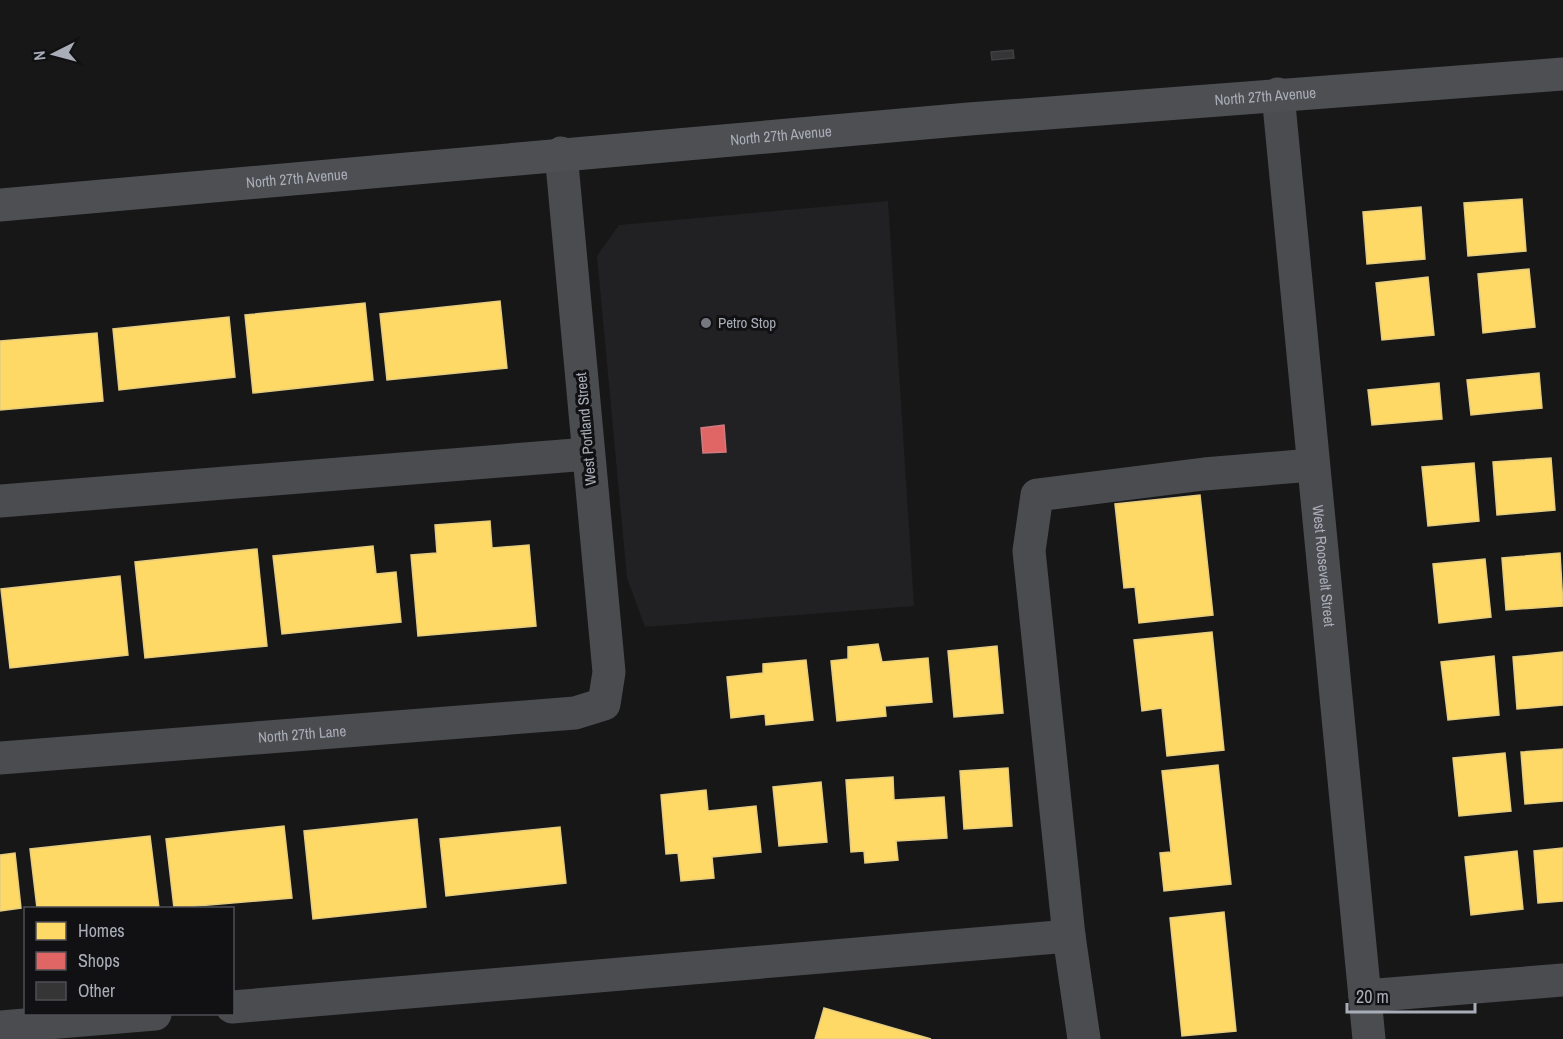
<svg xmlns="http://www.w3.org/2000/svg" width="1563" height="1039" font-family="'Archivo Narrow',sans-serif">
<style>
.built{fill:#212123}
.homes{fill:#ffd966;stroke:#e5cc7f;stroke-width:1.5}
.shops{fill:#e06666;stroke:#cf7b7f;stroke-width:1.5}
.building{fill:#353536;stroke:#3f4043;stroke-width:1.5}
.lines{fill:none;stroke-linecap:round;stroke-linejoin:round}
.minor{stroke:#4b4c50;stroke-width:33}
.major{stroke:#4d4f52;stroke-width:33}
.poi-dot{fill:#757880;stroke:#111113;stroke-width:2}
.labels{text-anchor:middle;stroke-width:6;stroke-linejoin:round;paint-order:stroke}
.street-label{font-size:15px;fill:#a8adb8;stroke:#111113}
.poi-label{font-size:15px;fill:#a8adb8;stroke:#111113;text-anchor:start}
</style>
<rect width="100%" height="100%" fill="#171717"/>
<path class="built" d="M 888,201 L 914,606 L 645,627 L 627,578 L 597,256 L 619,225 Z"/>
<path class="homes" d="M 1522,199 L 1526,251 L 1468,256 L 1464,203 Z
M 1421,207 L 1425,259 L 1367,264 L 1363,212 Z
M 1529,269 L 1535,327 L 1483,333 L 1478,274 Z
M 1428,277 L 1434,335 L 1382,340 L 1376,283 Z
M 500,301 L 507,368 L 387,380 L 380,314 Z
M 365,303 L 373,380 L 253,393 L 245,315 Z
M 229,317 L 235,377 L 119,390 L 113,329 Z
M 97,333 L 103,401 L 0,410 L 0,341 Z
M 1539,373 L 1542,408 L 1471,415 L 1467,380 Z
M 1439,383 L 1442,419 L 1372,425 L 1368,390 Z
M 1551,458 L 1555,510 L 1497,515 L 1493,462 Z
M 1474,463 L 1479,521 L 1428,526 L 1422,467 Z
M 1200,495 L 1213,615 L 1139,623 L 1135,587 L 1124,588 L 1115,504 Z
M 490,521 L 492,548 L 529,545 L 536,626 L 418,636 L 411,555 L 437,553 L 435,525 Z
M 373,546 L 376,574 L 396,572 L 401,622 L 282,634 L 273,556 Z
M 257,549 L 267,646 L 145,658 L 135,562 Z
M 1560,553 L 1563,606 L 1506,610 L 1502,558 Z
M 1485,559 L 1491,617 L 1439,623 L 1433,564 Z
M 120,576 L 128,655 L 10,668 L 1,589 Z
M 1212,632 L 1224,750 L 1167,756 L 1162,708 L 1142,711 L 1134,640 Z
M 878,644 L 882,662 L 928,658 L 932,702 L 885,706 L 886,716 L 837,721 L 831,661 L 848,659 L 848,647 Z
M 997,646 L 1003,713 L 954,717 L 948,651 Z
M 1563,652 L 1563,705 L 1517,709 L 1513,657 Z
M 1494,656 L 1499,715 L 1448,720 L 1441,662 Z
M 806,660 L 813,720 L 766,725 L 765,714 L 731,718 L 727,677 L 763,673 L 763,664 Z
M 1563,749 L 1563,801 L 1525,804 L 1521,752 Z
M 1505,753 L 1511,811 L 1459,816 L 1453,758 Z
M 1218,765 L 1231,884 L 1164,891 L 1160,853 L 1171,852 L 1162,771 Z
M 1008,768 L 1012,826 L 964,829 L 960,771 Z
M 893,777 L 894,800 L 944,797 L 947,838 L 896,841 L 898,860 L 865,863 L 864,851 L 851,852 L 846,780 Z
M 821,782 L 827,842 L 779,846 L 773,787 Z
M 706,790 L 708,811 L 756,806 L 761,852 L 712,857 L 714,878 L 681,881 L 678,853 L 666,854 L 661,795 Z
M 417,819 L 426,907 L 313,919 L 304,831 Z
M 284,826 L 292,898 L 174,908 L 166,839 Z
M 560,827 L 566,883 L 446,896 L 440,839 Z
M 150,836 L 159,908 L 37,908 L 30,849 Z
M 1563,848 L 1563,901 L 1538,903 L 1534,851 Z
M 1517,851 L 1523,909 L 1471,915 L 1465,857 Z
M 15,853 L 21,908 L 0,911 L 0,855 Z
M 1224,912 L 1236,1031 L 1182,1036 L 1170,918 Z
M 824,1008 L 931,1039 L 815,1039 Z"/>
<path class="shops" d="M 724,425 L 726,452 L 703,453 L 701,428 Z"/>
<path class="building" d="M 1013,50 L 1014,58 L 992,60 L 991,52 Z"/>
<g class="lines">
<g class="minor">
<path id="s1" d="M 1278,94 L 1369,1039"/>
<path d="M 0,501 L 588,454"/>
<path id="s2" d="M 0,758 L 575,713 L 604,704 L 609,672 L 561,153"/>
<path d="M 1365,996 L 1563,980"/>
<path d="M 232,1007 L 1069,936"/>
<path d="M 0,1027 L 155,1014"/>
<path d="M 1084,1039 L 1069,936 L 1029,551 L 1037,495 L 1204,474 L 1312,465"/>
</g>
<path class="major" id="s3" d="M 0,205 L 969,119 L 1563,74"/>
</g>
<circle class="poi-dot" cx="706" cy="323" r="6"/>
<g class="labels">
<g class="street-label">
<text dy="5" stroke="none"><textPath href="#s3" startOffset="1270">North 27th Avenue</textPath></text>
<text dy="5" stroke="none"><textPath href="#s3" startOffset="784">North 27th Avenue</textPath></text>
<text dy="5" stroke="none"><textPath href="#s3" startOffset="298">North 27th Avenue</textPath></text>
<text transform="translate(586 429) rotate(-95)" y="5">West Portland Street</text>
<text dy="5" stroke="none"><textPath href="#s1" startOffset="474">West Roosevelt Street</textPath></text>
<text dy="5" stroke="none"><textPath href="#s2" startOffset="303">North 27th Lane</textPath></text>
</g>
<g class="poi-label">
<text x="718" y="328">Petro Stop</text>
</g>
</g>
<rect x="24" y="907" width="210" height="108" fill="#111113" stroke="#4d4f55" stroke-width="1.5"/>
<rect x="36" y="922" width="30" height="18" fill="#ffd966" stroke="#4d4f55" stroke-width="1.5"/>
<text x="78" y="937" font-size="18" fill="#a8adb8">Homes</text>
<rect x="36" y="952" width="30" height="18" fill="#e06666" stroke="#4d4f55" stroke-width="1.5"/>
<text x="78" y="967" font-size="18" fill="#a8adb8">Shops</text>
<rect x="36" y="982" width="30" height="18" fill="#353536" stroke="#4d4f55" stroke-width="1.5"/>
<text x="78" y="997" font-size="18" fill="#a8adb8">Other</text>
<g transform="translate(54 54) rotate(264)" stroke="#111113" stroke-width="4.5" paint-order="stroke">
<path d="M0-4.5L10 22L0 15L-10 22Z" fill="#a8adb8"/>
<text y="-9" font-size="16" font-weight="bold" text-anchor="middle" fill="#a8adb8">N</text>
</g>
<path d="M1347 1003v9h128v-9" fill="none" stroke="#a8adb8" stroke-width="3"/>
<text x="1356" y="1003" font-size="18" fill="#a8adb8" stroke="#111113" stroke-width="4.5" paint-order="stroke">20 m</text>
</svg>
